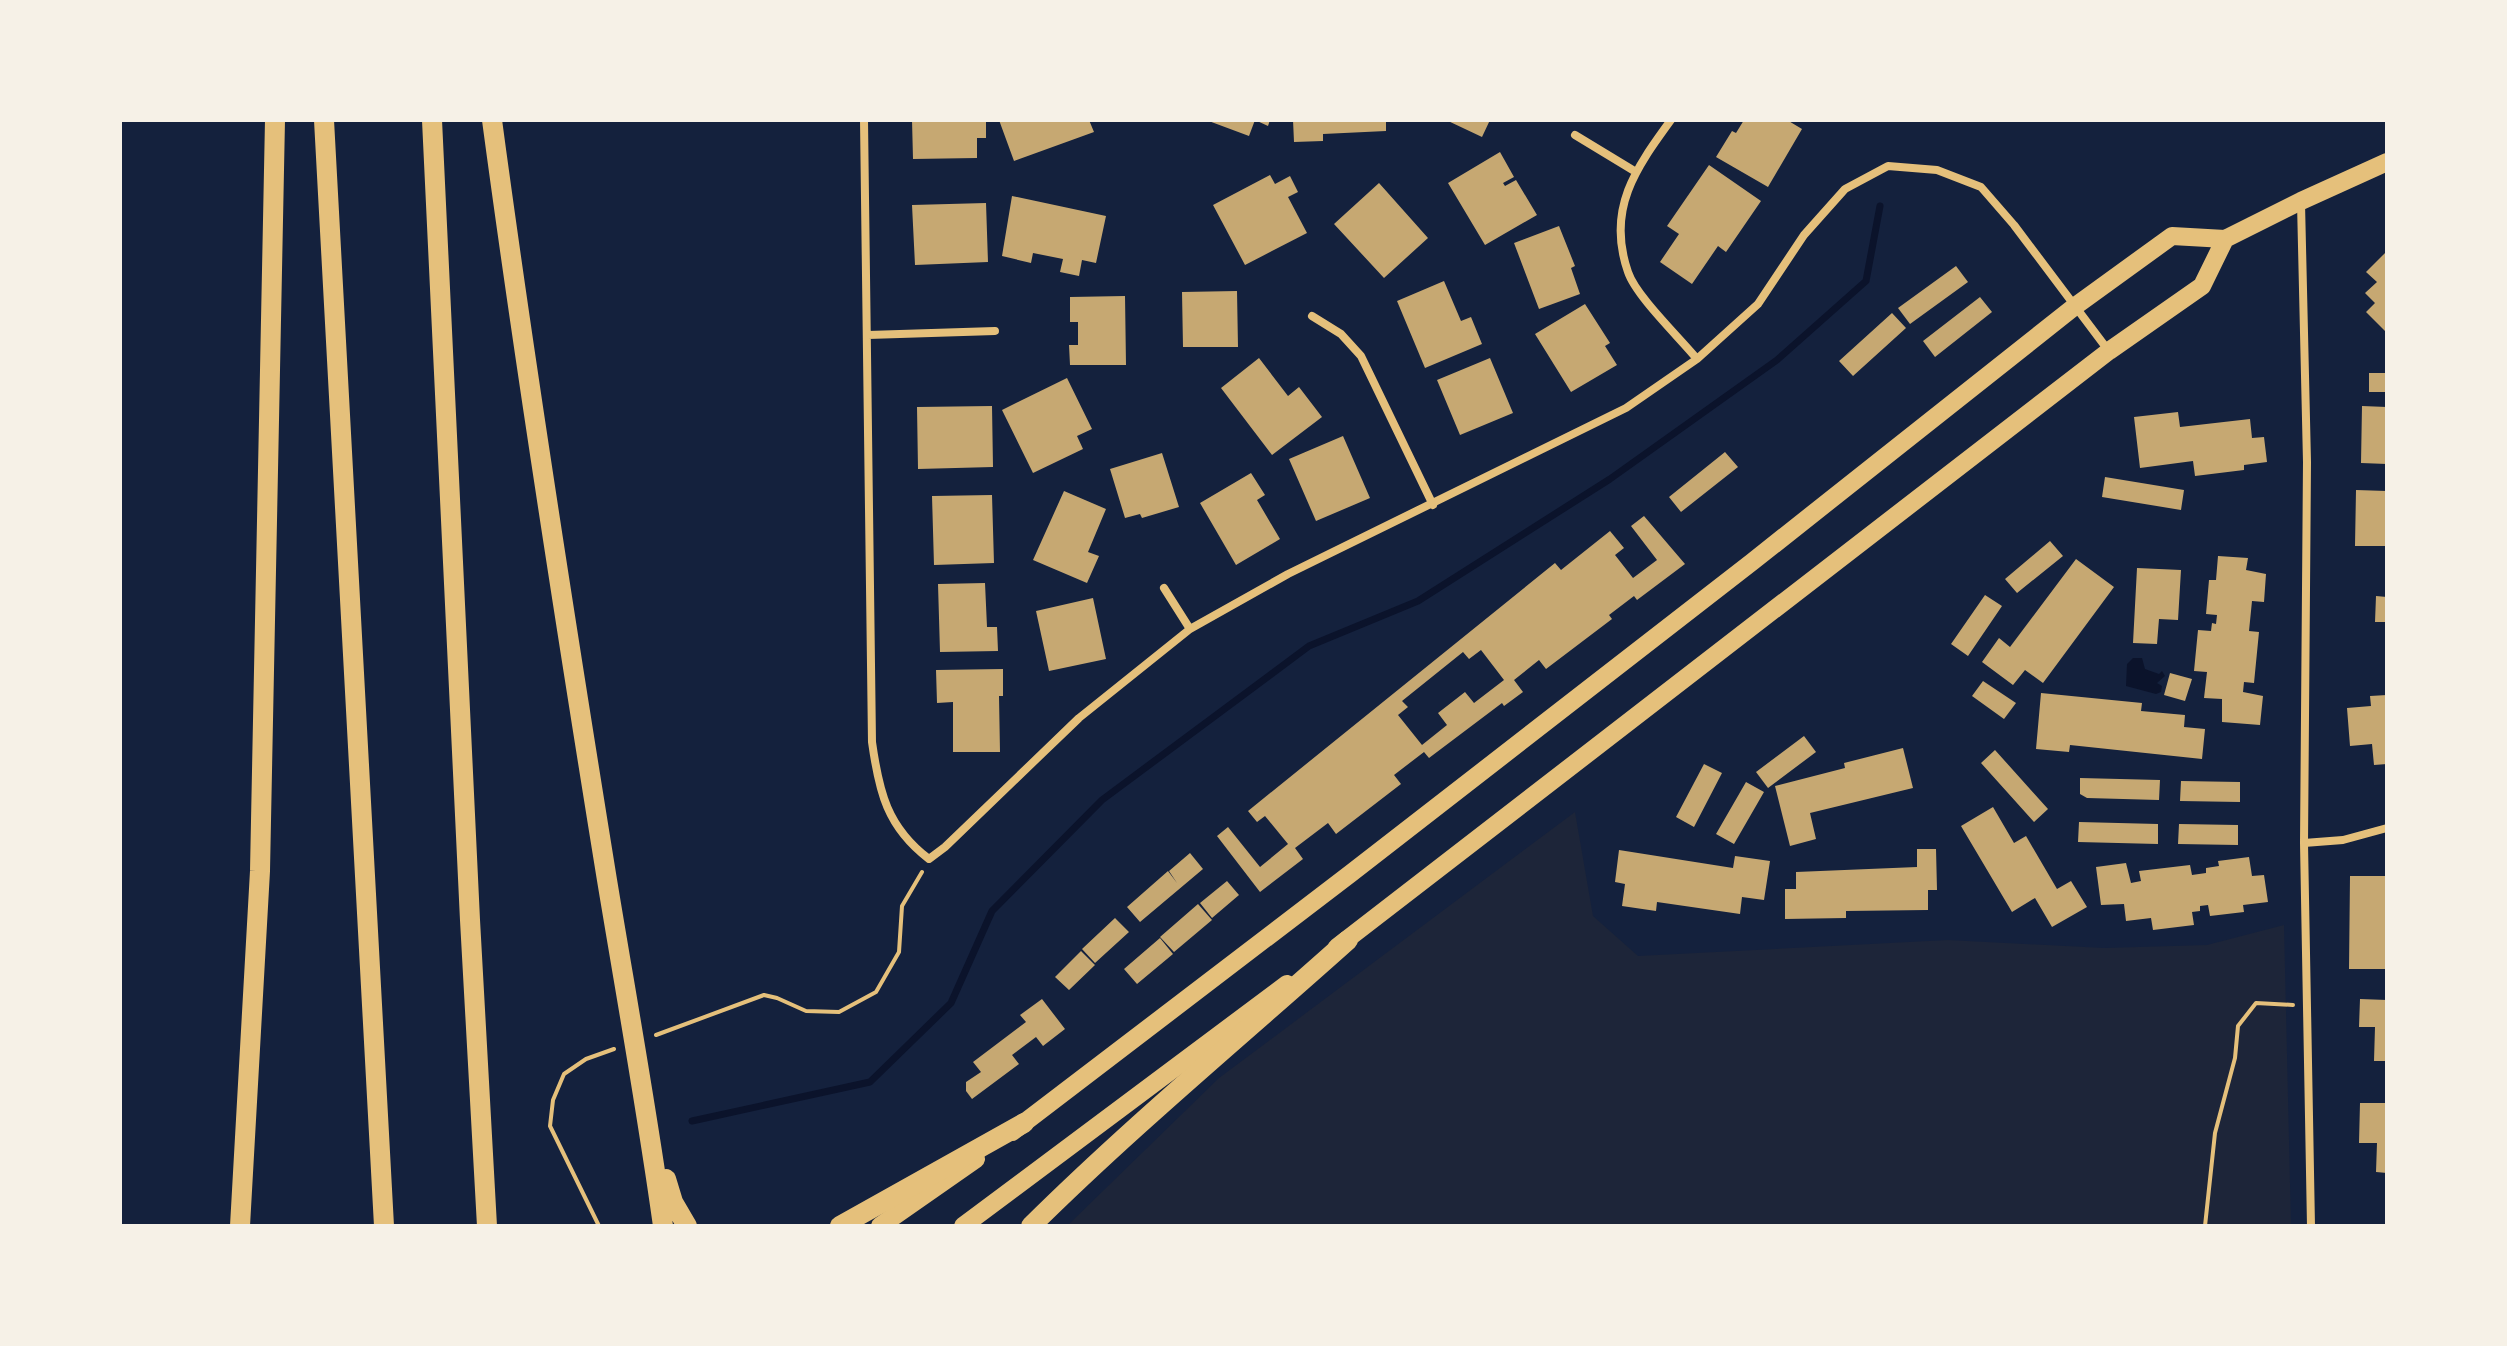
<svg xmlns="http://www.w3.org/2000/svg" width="2507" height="1346" font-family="'Work Sans',sans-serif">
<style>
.green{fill:#1d2539}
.water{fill:#0b132b}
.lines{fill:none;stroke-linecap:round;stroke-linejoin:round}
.stream{stroke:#0b132b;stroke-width:7}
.building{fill:#c6a872;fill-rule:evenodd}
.path{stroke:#e5c07b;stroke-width:4}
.minor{stroke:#e5c07b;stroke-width:8}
.primary{stroke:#e5c07b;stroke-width:18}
.motorway{stroke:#e5c07b;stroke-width:20}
</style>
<rect width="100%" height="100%" fill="#14213d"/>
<path class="green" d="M 1575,812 L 1593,916 L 1638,956 L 1948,940 L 2104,948 L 2207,945 L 2284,925 L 2291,1226 L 1067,1226 L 1219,1078 Z"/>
<path class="water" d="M 2133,658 L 2142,658 L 2145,669 L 2159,674 L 2162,671 L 2165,676 L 2157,683 L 2162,686 L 2161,692 L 2156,694 L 2126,686 L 2127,664 Z"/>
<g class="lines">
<path class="stream" d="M 692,1121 L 870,1082 L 951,1003 L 992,911 L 1102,800 L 1309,646 L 1418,601 L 1610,479 L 1777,360 L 1866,281 L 1880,206"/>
</g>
<path class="building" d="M 912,120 L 986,120 L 986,138 L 977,138 L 977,158 L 913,159 Z
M 999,120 L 1089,120 L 1094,132 L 1014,161 Z
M 1206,120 L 1270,120 L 1268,126 L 1255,120 L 1249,136 Z
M 1293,120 L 1386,120 L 1386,131 L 1323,134 L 1323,141 L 1294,142 Z
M 1446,120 L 1490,120 L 1482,137 Z
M 1744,120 L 1787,120 L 1802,129 L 1768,187 L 1716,157 L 1732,131 L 1736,133 Z
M 1500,152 L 1514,177 L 1503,183 L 1505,186 L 1516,180 L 1537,215 L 1485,245 L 1448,183 Z
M 1709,165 L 1761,201 L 1726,252 L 1718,246 L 1692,284 L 1660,262 L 1679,234 L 1667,226 Z
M 1270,175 L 1275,184 L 1290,176 L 1298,192 L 1288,197 L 1307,233 L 1245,265 L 1213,205 Z
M 1379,183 L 1428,238 L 1384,278 L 1334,224 Z
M 1012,196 L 1106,216 L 1096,263 L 1082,260 L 1079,276 L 1060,272 L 1063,259 L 1033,253 L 1031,263 L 1002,256 Z
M 986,203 L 988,262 L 915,265 L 912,205 Z
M 1559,226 L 1575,266 L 1571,268 L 1580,294 L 1539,309 L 1514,243 Z
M 2387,251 L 2387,333 L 2366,312 L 2375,303 L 2365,293 L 2377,282 L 2366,272 Z
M 1956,266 L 1968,282 L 1910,324 L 1898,308 Z
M 1444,281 L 1461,321 L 1471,317 L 1482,344 L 1425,368 L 1397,301 Z
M 1237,291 L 1238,347 L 1183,347 L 1182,292 Z
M 1125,296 L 1126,365 L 1070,365 L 1069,345 L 1078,345 L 1078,322 L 1070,322 L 1070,297 Z
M 1980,297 L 1992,312 L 1935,357 L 1923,341 Z
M 1585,304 L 1610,343 L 1605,346 L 1617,365 L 1571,392 L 1535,334 Z
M 1892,313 L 1906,328 L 1853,376 L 1839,361 Z
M 1259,358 L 1288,396 L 1299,387 L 1322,417 L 1272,455 L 1221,388 Z
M 1490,358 L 1513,413 L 1460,435 L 1437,380 Z
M 2369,373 L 2387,373 L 2387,392 L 2369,392 Z
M 1067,378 L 1092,429 L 1077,436 L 1083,449 L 1033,473 L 1002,410 Z
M 992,406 L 993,467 L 918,469 L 917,407 Z
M 2362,406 L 2387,407 L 2387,464 L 2361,463 Z
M 2178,412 L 2180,427 L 2250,419 L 2252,438 L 2264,437 L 2267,462 L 2244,465 L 2244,470 L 2195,476 L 2193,461 L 2140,468 L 2134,417 Z
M 1343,436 L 1370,498 L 1316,521 L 1289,459 Z
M 1725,452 L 1738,467 L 1681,512 L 1669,497 Z
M 1162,453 L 1179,507 L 1142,518 L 1140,514 L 1125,518 L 1110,469 Z
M 1251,473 L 1265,495 L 1257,500 L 1280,539 L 1236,565 L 1200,503 Z
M 2105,477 L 2184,490 L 2181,510 L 2102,497 Z
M 2356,490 L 2387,491 L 2387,546 L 2355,546 Z
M 1064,491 L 1106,509 L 1088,552 L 1099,556 L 1087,583 L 1033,560 Z
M 992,495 L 994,563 L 934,565 L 932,496 Z
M 1644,516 L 1685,564 L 1637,600 L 1634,596 L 1609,615 L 1612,619 L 1546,669 L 1539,660 L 1514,680 L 1523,692 L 1504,706 L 1502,703 L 1429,758 L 1424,752 L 1394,775 L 1401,784 L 1336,834 L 1328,823 L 1295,848 L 1303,859 L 1260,892 L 1217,836 L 1228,827 L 1260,867 L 1288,844 L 1265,816 L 1257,822 L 1248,811 L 1555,563 L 1561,570 L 1610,531 L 1624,548 L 1615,555 L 1633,578 L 1657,560 L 1631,526 ZM 1481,650 L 1504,680 L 1474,703 L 1465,692 L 1438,713 L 1447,725 L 1422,745 L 1398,715 L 1408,707 L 1402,701 L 1463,652 L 1469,659 Z
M 2050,541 L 2063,556 L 2017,593 L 2005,579 Z
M 2218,556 L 2248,558 L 2246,570 L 2266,574 L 2264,602 L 2252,601 L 2249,631 L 2259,632 L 2254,683 L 2244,682 L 2243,692 L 2263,696 L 2260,725 L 2222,722 L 2222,699 L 2204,698 L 2207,672 L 2194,671 L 2198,630 L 2211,631 L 2212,623 L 2216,624 L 2217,615 L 2206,614 L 2209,580 L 2216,580 Z
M 2076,559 L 2114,587 L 2043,683 L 2025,670 L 2013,685 L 1982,662 L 1999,638 L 2010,647 Z
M 2137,568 L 2181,570 L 2178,620 L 2159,619 L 2157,644 L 2133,643 Z
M 985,583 L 987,627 L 997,627 L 998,651 L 940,652 L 938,584 Z
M 1985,595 L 2002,606 L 1968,656 L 1951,644 Z
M 2376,596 L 2387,597 L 2387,622 L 2375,622 Z
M 1093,598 L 1106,659 L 1049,671 L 1036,611 Z
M 1003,669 L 1003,696 L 999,696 L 1000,752 L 953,752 L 953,702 L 937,703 L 936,670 Z
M 2170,673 L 2192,679 L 2185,701 L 2164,695 Z
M 1983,681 L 2016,703 L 2004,719 L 1972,696 Z
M 2041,693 L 2142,703 L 2141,711 L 2185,715 L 2184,727 L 2205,729 L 2202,759 L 2070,745 L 2069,752 L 2036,749 Z
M 2387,695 L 2387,764 L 2374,765 L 2372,744 L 2350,746 L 2347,708 L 2371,706 L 2370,696 Z
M 1804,736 L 1816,752 L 1768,788 L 1756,772 Z
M 1903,748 L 1913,788 L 1810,813 L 1816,839 L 1790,846 L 1775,786 L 1845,768 L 1844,763 Z
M 1995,750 L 2048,809 L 2034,822 L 1981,763 Z
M 1704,764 L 1722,773 L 1694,827 L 1676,817 Z
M 2080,778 L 2160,780 L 2159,800 L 2087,798 L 2080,794 Z
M 2181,781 L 2240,782 L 2240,802 L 2180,801 Z
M 1746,782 L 1764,792 L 1734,844 L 1716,834 Z
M 1993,807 L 2014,843 L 2026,836 L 2057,889 L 2071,881 L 2087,907 L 2052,927 L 2035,898 L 2012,912 L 1961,826 Z
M 2079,822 L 2158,824 L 2158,844 L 2078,842 Z
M 2179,824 L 2238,825 L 2238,845 L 2178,844 Z
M 1917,849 L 1936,849 L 1937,890 L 1928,890 L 1928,910 L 1846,911 L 1846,918 L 1785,919 L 1785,889 L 1796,889 L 1796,872 L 1917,867 Z
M 1619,850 L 1733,868 L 1735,856 L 1770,861 L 1764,900 L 1742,897 L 1740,914 L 1657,902 L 1656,911 L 1622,906 L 1625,884 L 1615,882 Z
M 1190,853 L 1203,869 L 1140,922 L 1127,907 L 1168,871 L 1177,883 L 1169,871 Z
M 2249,857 L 2252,876 L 2264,875 L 2268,902 L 2243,905 L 2244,912 L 2210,916 L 2208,905 L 2200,906 L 2200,911 L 2192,912 L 2194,925 L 2153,930 L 2151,918 L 2126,921 L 2124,904 L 2101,905 L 2096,867 L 2126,863 L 2131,883 L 2141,881 L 2139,871 L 2190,865 L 2192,875 L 2206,873 L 2206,868 L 2219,866 L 2218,861 Z
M 2350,876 L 2387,876 L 2387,969 L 2349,969 Z
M 1227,881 L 1239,895 L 1212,918 L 1200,903 Z
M 1198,904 L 1212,920 L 1174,952 L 1160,937 Z
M 1115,918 L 1129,932 L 1095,963 L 1082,949 Z
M 1160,938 L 1173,954 L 1137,984 L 1124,969 Z
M 1081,951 L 1095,965 L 1069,990 L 1055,977 Z
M 1042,999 L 1065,1029 L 1043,1046 L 1036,1037 L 1012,1055 L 1019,1064 L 972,1099 L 966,1091 L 966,1082 L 981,1072 L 973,1062 L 1026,1022 L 1020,1015 Z
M 2360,999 L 2387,1000 L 2387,1061 L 2374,1061 L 2375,1027 L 2359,1027 Z
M 2360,1103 L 2387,1103 L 2387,1173 L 2376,1172 L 2377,1143 L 2359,1143 Z"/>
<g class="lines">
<path class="path" d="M 656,1035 L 764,995 L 777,998 L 806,1011 L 839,1012 L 876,992 L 899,952 L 902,906 L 922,872
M 599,1226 L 550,1126 L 553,1100 L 564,1074 L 586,1059 L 614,1049
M 2205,1226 L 2215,1133 L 2235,1058 L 2238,1026 L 2256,1003 L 2293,1005"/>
<path class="minor" d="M 864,120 L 872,742 C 879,792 887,827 929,859 L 945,847 L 1079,718 L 1190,629 L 1288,574 L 1626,408 L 1697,359 L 1758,304 L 1804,235 L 1845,189 L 1888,166 L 1937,170 L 1981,187 L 2014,225 L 2108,350
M 1671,120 C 1636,168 1606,209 1628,272 C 1636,296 1679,337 1697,359
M 1575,135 L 1636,172
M 2301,203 L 2307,462 L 2304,843 L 2311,1226
M 1312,316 L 1341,334 L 1361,356 L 1433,505
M 868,335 L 995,331
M 1164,588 L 1190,629
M 2304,843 L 2343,840 L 2387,828"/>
<path class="primary" d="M 1337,947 L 2109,351 L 2202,286 L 2225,239
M 1012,1132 L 1350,874 L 1752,562 L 2074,307 L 2172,236 L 2225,239 L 2301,201 L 2387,162
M 880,1226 L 976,1159
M 963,1226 L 1287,984"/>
<path class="motorway" d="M 324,120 L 384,1226
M 432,120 L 470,920 L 487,1226
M 492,120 C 526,374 566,627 607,880 C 626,995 647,1110 663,1226
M 666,1179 L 673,1202 L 687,1226
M 240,1226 L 260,871 L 275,120
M 840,1226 L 1024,1123
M 1031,1226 C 1132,1126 1242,1035 1348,940"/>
</g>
<rect width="2507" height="1346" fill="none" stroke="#f6f1e7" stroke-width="244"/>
</svg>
